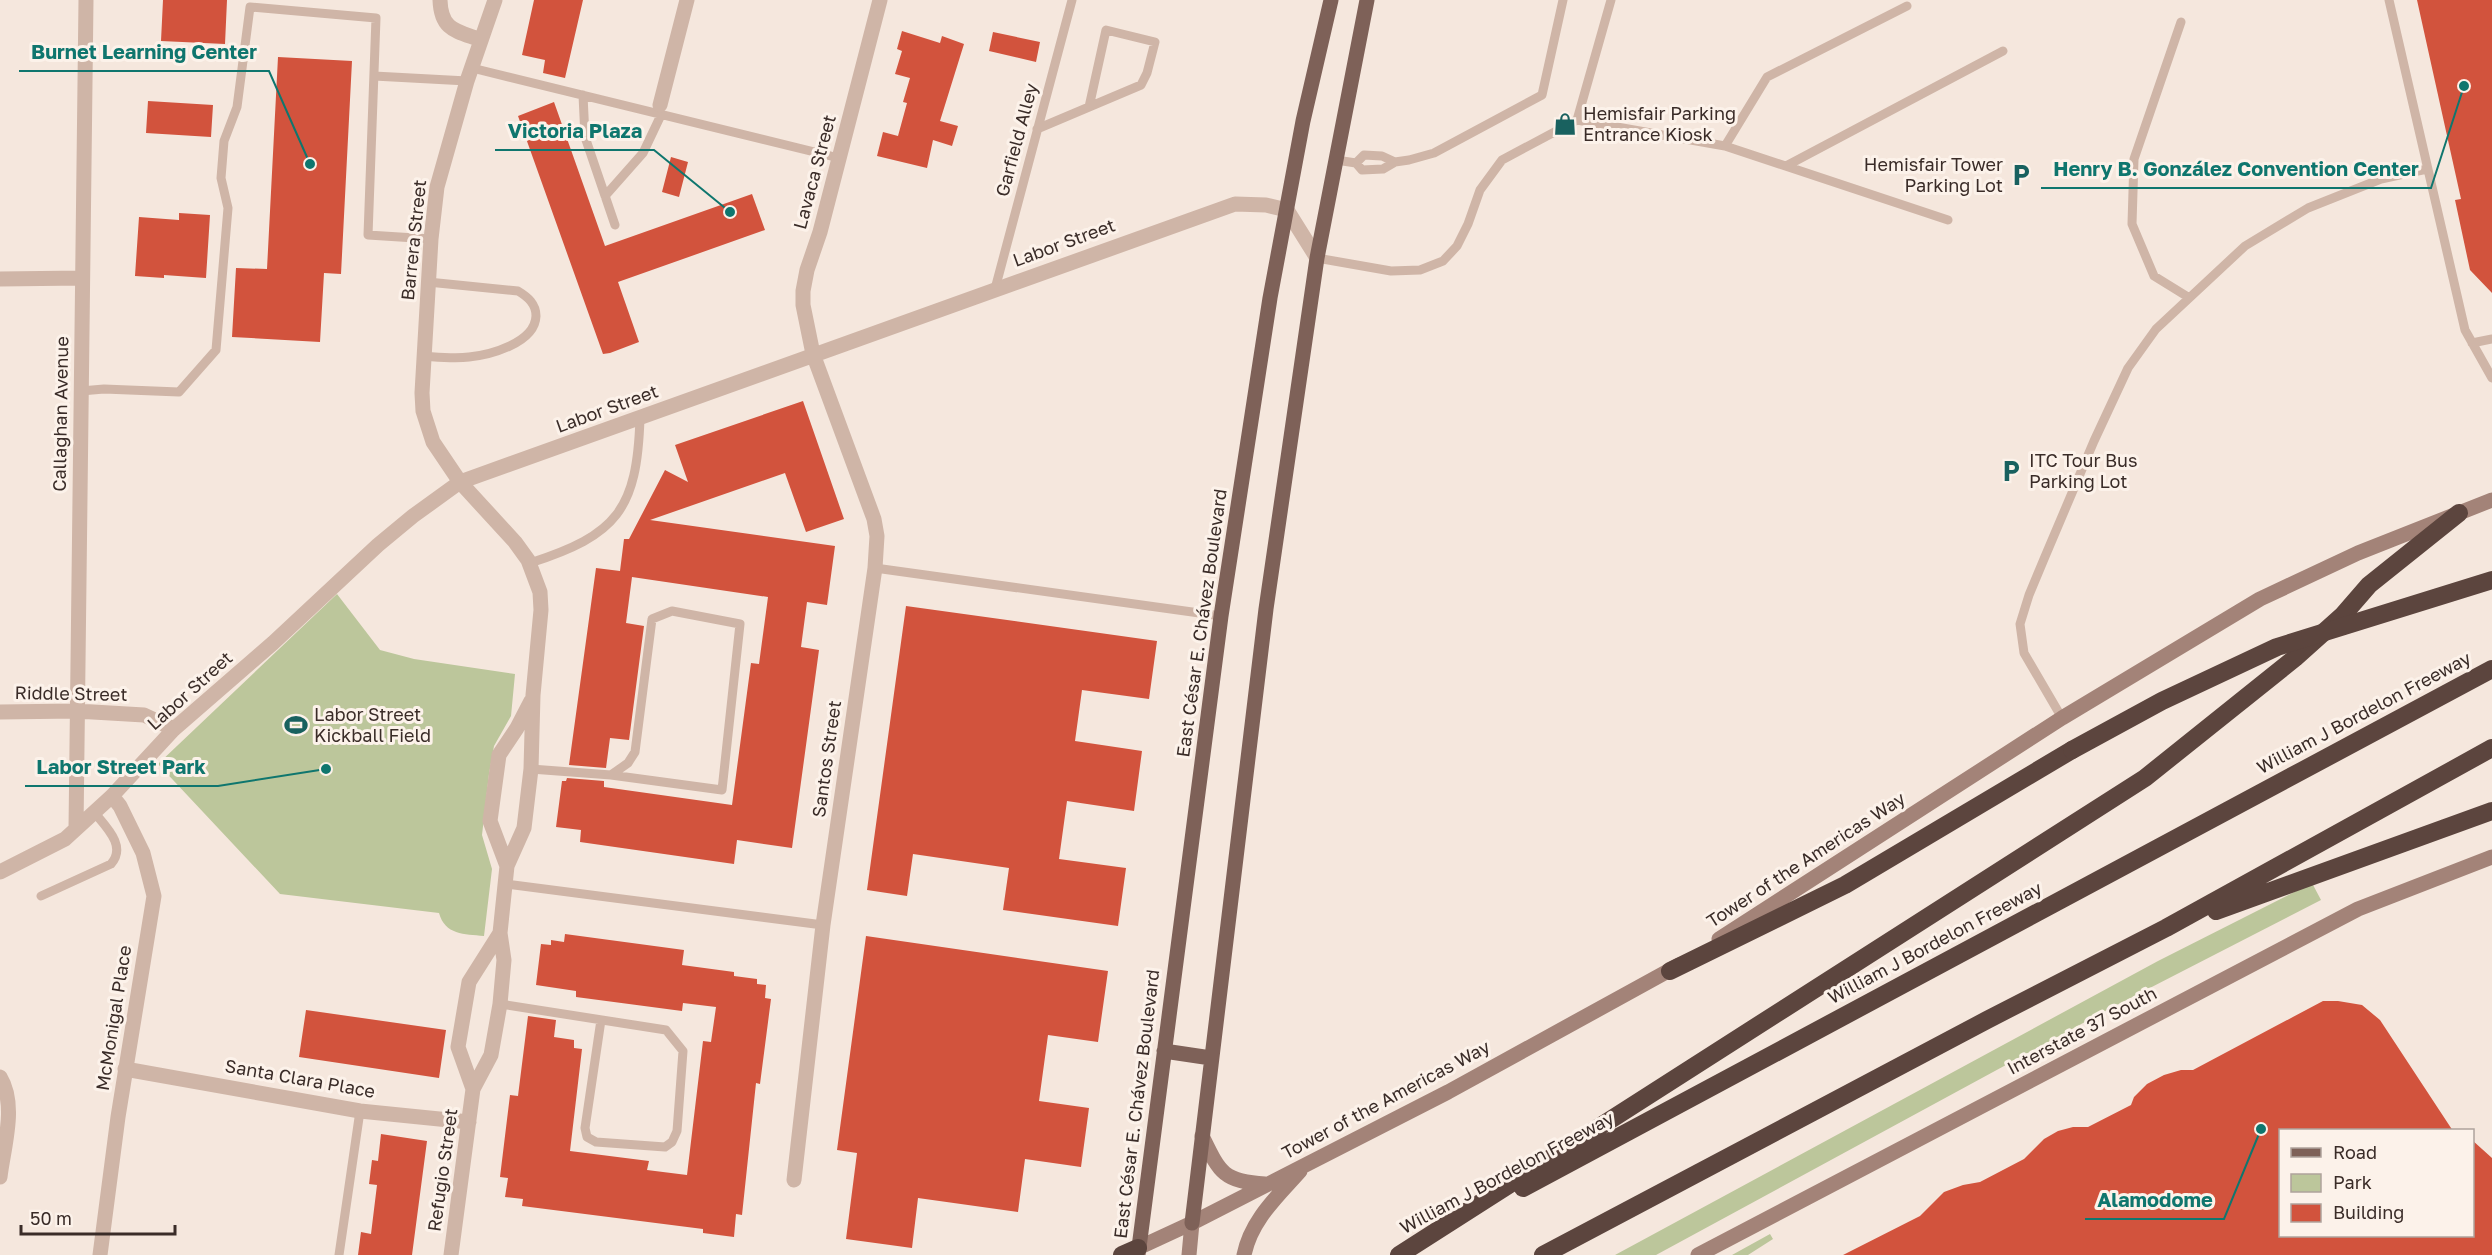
<svg xmlns="http://www.w3.org/2000/svg" width="2492" height="1255" font-family="'Golos Text',sans-serif">
<style>
.green{fill:#bcc69b}
.building{fill:#d2533d}
.lines{fill:none;stroke-linecap:round;stroke-linejoin:round}
.lane{stroke:#cfb5a7;stroke-width:9}
.street{stroke:#cfb5a7;stroke-width:15}
.secondary{stroke:#a38378;stroke-width:15}
.primary{stroke:#7e6158;stroke-width:15}
.highway{stroke:#5c453e;stroke-width:18}
.highway-bridge{stroke:#5c453e;stroke-width:18}
.labels{text-anchor:middle;stroke-width:6;stroke-linejoin:round;paint-order:stroke}
.poi-label{font-size:18px;fill:#3a2c28;stroke:#fcf2ea;text-anchor:start}
.street-label{font-size:18px;fill:#3a2c28;stroke:#fcf2ea}
.leader{fill:none;stroke:#0f766e;stroke-width:2}
.callout-dot{fill:#0f766e;stroke:#fcf2ea;stroke-width:2}
.callout-label{font-size:20px;text-anchor:middle;font-weight:bold;fill:#0f766e;stroke:#fcf2ea;stroke-width:6;stroke-linejoin:round;paint-order:stroke}
</style>
<rect width="100%" height="100%" fill="#f5e7dd"/>
<path class="green" d="M 337,594 L 380,650 L 414,659 L 515,674 L 511,716 L 494,746 L 489,774 L 482,835 L 492,869 L 484,936 C 464,934 445,935 439,913 L 280,894 L 158,764 Z
M 2312,883 L 2321,900 L 2107,1010 L 1656,1255 L 1615,1255 L 2158,961 Z
M 1770,1234 L 1773,1239 L 1748,1255 L 1732,1255 Z"/>
<path class="building" d="M 163,0 L 227,0 L 225,44 L 161,41 Z
M 534,0 L 583,0 L 565,78 L 543,73 L 545,60 L 522,55 Z
M 2417,0 L 2492,0 L 2492,293 L 2470,270 L 2455,200 L 2461,199 Z
M 902,31 L 940,43 L 942,36 L 964,44 L 940,121 L 958,126 L 952,146 L 933,140 L 927,168 L 877,156 L 883,132 L 898,136 L 907,103 L 903,102 L 910,78 L 895,74 L 902,51 L 897,49 Z
M 993,32 L 1040,42 L 1036,62 L 989,51 Z
M 278,57 L 352,61 L 341,274 L 324,273 L 320,342 L 232,337 L 236,268 L 267,269 Z
M 148,101 L 213,105 L 211,137 L 146,133 Z
M 554,102 L 605,246 L 752,194 L 765,230 L 618,282 L 639,342 L 610,353 L 603,354 L 518,116 Z
M 671,157 L 688,162 L 679,197 L 662,192 Z
M 179,213 L 210,215 L 206,278 L 164,275 L 164,278 L 135,276 L 139,217 L 179,220 Z
M 803,401 L 844,519 L 806,532 L 785,473 L 650,520 L 835,546 L 827,605 L 807,602 L 801,647 L 819,650 L 792,848 L 737,840 L 734,864 L 580,842 L 581,830 L 556,827 L 562,781 L 566,781 L 567,778 L 604,781 L 604,787 L 732,805 L 751,663 L 759,664 L 768,597 L 632,577 L 626,623 L 644,626 L 629,740 L 610,738 L 606,768 L 569,765 L 596,568 L 620,571 L 624,539 L 629,539 L 665,470 L 688,482 L 675,445 Z
M 906,606 L 1157,641 L 1149,699 L 1082,690 L 1075,741 L 1142,751 L 1134,811 L 1067,801 L 1059,859 L 1126,868 L 1118,926 L 1003,910 L 1009,868 L 913,854 L 907,896 L 867,890 Z
M 565,934 L 684,950 L 682,965 L 734,972 L 734,976 L 757,979 L 757,984 L 766,985 L 765,998 L 771,999 L 760,1084 L 756,1083 L 742,1215 L 736,1214 L 734,1237 L 703,1233 L 703,1229 L 522,1206 L 523,1199 L 505,1197 L 508,1178 L 500,1177 L 510,1095 L 518,1096 L 528,1016 L 556,1020 L 554,1037 L 574,1040 L 574,1048 L 582,1049 L 570,1151 L 649,1161 L 647,1170 L 687,1175 L 703,1041 L 711,1042 L 716,1007 L 683,1003 L 682,1011 L 576,997 L 576,991 L 536,985 L 541,944 L 551,945 L 551,940 L 564,942 Z
M 866,936 L 1108,971 L 1098,1042 L 1048,1035 L 1039,1101 L 1089,1108 L 1081,1167 L 1025,1159 L 1018,1212 L 918,1198 L 912,1248 L 846,1239 L 857,1153 L 837,1150 Z
M 2323,1001 L 2338,1001 L 2362,1005 L 2380,1020 L 2453,1131 L 2280,1131 L 2280,1236 L 2472,1236 L 2472,1140 L 2492,1158 L 2492,1255 L 1843,1255 L 1920,1216 L 1944,1192 L 1963,1185 L 1980,1182 L 2024,1159 L 2044,1139 L 2058,1131 L 2073,1127 L 2088,1127 L 2131,1105 L 2134,1097 L 2147,1084 L 2164,1075 L 2181,1070 L 2193,1070 Z
M 306,1010 L 446,1030 L 439,1078 L 299,1057 Z
M 381,1134 L 427,1141 L 412,1255 L 358,1255 L 361,1232 L 371,1234 L 377,1185 L 369,1184 L 372,1160 L 378,1161 Z"/>
<g class="lines">
<path class="lane" d="M 2389,0 L 2465,330 L 2492,378
M 2181,22 L 2134,159 L 2132,224 L 2154,276 L 2188,297
M 472,68 L 839,158
M 374,76 L 467,81
M 583,95 L 585,137 L 615,225
M 1577,120 L 1611,0
M 1037,129 L 1141,85 L 1147,73 L 1155,42 L 1106,30 L 1089,107
M 1725,146 L 1948,220
M 1336,160 L 1356,163 L 1362,170 L 1383,169 L 1395,162 L 1409,160 L 1434,153 L 1542,95 L 1563,0
M 1356,163 L 1364,155 L 1382,156 L 1395,162
M 1786,166 L 2003,51
M 605,196 L 643,153 L 661,115
M 1317,258 L 1391,271 L 1420,270 L 1443,261 L 1457,246 L 1468,224 L 1480,190 L 1502,160 L 1577,120 L 1725,146 L 1767,77 L 1907,6
M 995,289 L 1072,0
M 2472,343 L 2492,339
M 423,356 C 438,357 454,359 469,357 C 490,355 535,343 536,316 C 536,304 528,297 518,291 L 428,282
M 81,391 L 104,389 L 179,392 L 216,350 L 228,208 L 221,178 L 224,141 L 237,107 L 250,7 L 376,18 L 368,235 L 431,239
M 530,563 C 617,535 637,510 640,418
M 875,568 L 1221,616
M 2062,718 L 2024,653 L 2020,624 L 2029,595 L 2044,559 L 2094,441 L 2128,368 L 2156,329 L 2245,246 L 2308,208 L 2381,179 L 2427,169
M 531,769 L 611,775 L 722,790 L 740,624 L 672,611 L 652,619 L 635,752 L 628,763 L 611,775
M 506,884 L 823,925
M 41,896 L 111,864 C 127,846 106,827 94,812
M 500,1004 L 666,1030 L 683,1051 L 677,1131 L 672,1142 L 665,1147 L 596,1142 L 587,1137 L 585,1128 L 601,1020
M 339,1255 L 360,1111"/>
<path class="street" d="M 440,0 C 441,31 457,31 481,40
M 660,105 L 687,0
M 0,279 L 82,278
M 0,712 L 76,711 L 144,715 L 174,729
M 76,829 L 86,0
M 507,866 L 490,821 L 499,755 L 517,728 L 531,701
M 0,872 L 65,839 L 112,796 L 174,729 L 273,643 L 378,545 L 413,516 L 460,482 L 1235,204 L 1266,205 L 1287,210 L 1317,258
M 125,1069 L 360,1111 L 469,1122
M 0,1077 C 17,1105 4,1145 0,1177
M 473,1089 L 458,1047 L 469,982 L 500,933
M 794,1180 L 823,925 L 875,568 L 877,536 L 874,519 L 813,354 L 803,305 L 803,291 L 807,270 L 820,232 L 880,0
M 100,1255 L 118,1117 L 154,896 L 143,853 L 120,806 L 112,796
M 451,1255 L 473,1089 L 491,1055 L 500,1004 L 504,960 L 500,933 L 507,866 L 524,828 L 531,769 L 533,695 L 541,610 L 540,592 L 528,560 L 515,542 L 460,482 L 433,442 L 423,411 L 422,393 L 431,239 L 437,187 L 467,81 L 495,0"/>
<path class="secondary" d="M 1719,939 L 2062,718 L 2260,599 L 2358,553 L 2492,500
M 1202,1136 C 1220,1173 1223,1181 1265,1184
M 1138,1248 L 1192,1223 L 1448,1092 L 1679,965
M 1189,1255 L 1192,1223
M 1244,1255 C 1251,1220 1277,1197 1300,1171
M 1698,1255 L 2358,909 L 2492,857"/>
<path class="primary" d="M 1164,1051 L 1211,1058
M 1192,1223 L 1266,609 L 1317,258 L 1367,0
M 1138,1255 L 1221,616 L 1270,298 L 1303,121 L 1331,0"/>
<path class="highway" d="M 2216,911 L 2492,811
M 1670,971 L 1845,885 L 2072,750
M 1523,1188 L 2492,669
M 1122,1255 L 1138,1248
M 1399,1255 L 2145,778 L 2295,658 L 2343,615 L 2369,585 L 2459,513
M 1543,1255 L 1987,1020 L 2166,928 L 2492,748"/>
<path class="highway-bridge" d="M 2072,750 L 2162,701 L 2277,647 L 2492,580"/>
</g>
<defs>
<g id="shop-bare" transform="scale(1.8)"><path d="M-5-2.5h2.3a2.7 3.5 0 0 1 5.4 0H5L5.5 6h-11ZM-1.5-2.5h3a1.5 2.3 0 0 0-3 0Z" fill="#19615f" stroke="#fcf2ea" stroke-width="2.5" paint-order="stroke"/></g>
<g id="parking-bare" transform="scale(1.8)"><path d="M-3.5-5.5H1a3.5 3.5 0 0 1 0 7H-1V5.5H-3.5ZM-1-3.4V-.6H.8a1.4 1.4 0 0 0 0-2.8Z" fill="#19615f" stroke="#fcf2ea" stroke-width="2.5" paint-order="stroke"/></g>
<g id="stadium-bare" transform="scale(1.8)"><path d="M0-5a6.5 5 0 1 0 0 10a6.5 5 0 1 0 0-10ZM-3.5-1.8h7v3.6h-7Z" fill="#19615f" stroke="#fcf2ea" stroke-width="2.5" paint-order="stroke"/></g>
</defs>
<g fill-rule="evenodd">
<use href="#shop-bare" x="1565" y="124"/>
<use href="#parking-bare" x="2021" y="175"/>
<use href="#parking-bare" x="2011" y="471"/>
<use href="#stadium-bare" x="296" y="725"/>
</g>
<g class="labels">
<g class="poi-label">
<text x="1583" y="120">Hemisfair Parking<tspan x="1583" dy="21">Entrance Kiosk</tspan></text>
<text x="2003" y="171" text-anchor="end">Hemisfair Tower<tspan x="2003" dy="21">Parking Lot</tspan></text>
<text x="2029" y="467">ITC Tour Bus<tspan x="2029" dy="21">Parking Lot</tspan></text>
<text x="314" y="721">Labor Street<tspan x="314" dy="21">Kickball Field</tspan></text>
</g>
<g class="street-label">
<text transform="translate(1017 140) rotate(-75)" y="6">Garfield Alley</text>
<text transform="translate(815 172) rotate(-75)" y="6">Lavaca Street</text>
<text transform="translate(414 240) rotate(-84)" y="6">Barrera Street</text>
<text transform="translate(1064 243) rotate(-20)" y="6">Labor Street</text>
<text transform="translate(607 409) rotate(-20)" y="6">Labor Street</text>
<text transform="translate(61 414) rotate(-89)" y="6">Callaghan Avenue</text>
<text transform="translate(1202 623) rotate(-82)" y="6">East César E. Chávez Boulevard</text>
<text transform="translate(190 691) rotate(-42)" y="6">Labor Street</text>
<text transform="translate(71 694) rotate(1)" y="6">Riddle Street</text>
<text transform="translate(2364 713) rotate(-28)" y="6">William J Bordelon Freeway</text>
<text transform="translate(827 759) rotate(-82)" y="6">Santos Street</text>
<text transform="translate(1806 860) rotate(-33)" y="6">Tower of the Americas Way</text>
<text transform="translate(1935 943) rotate(-28)" y="6">William J Bordelon Freeway</text>
<text transform="translate(114 1018) rotate(-81)" y="6">McMonigal Place</text>
<text transform="translate(2082 1031) rotate(-28)" y="6">Interstate 37 South</text>
<text transform="translate(300 1079) rotate(10)" y="6">Santa Clara Place</text>
<text transform="translate(1386 1100) rotate(-28)" y="6">Tower of the Americas Way</text>
<text transform="translate(1137 1104) rotate(-83)" y="6">East César E. Chávez Boulevard</text>
<text transform="translate(443 1170) rotate(-82)" y="6">Refugio Street</text>
<text transform="translate(1507 1173) rotate(-28)" y="6">William J Bordelon Freeway</text>
</g>
</g>
<path class="leader" d="M310 164L269 71H19M730 212L654 150H495M2464 86L2431 188H2041M326 769L218 786H25M2261 1129L2224 1219H2085"/>
<g class="callout-dot">
<circle cx="310" cy="164" r="6"/>
<circle cx="730" cy="212" r="6"/>
<circle cx="2464" cy="86" r="6"/>
<circle cx="326" cy="769" r="6"/>
<circle cx="2261" cy="1129" r="6"/>
</g>
<g class="callout-label">
<text x="144" y="59">Burnet Learning Center</text>
<text x="575" y="138">Victoria Plaza</text>
<text x="2236" y="176">Henry B. González Convention Center</text>
<text x="121" y="774">Labor Street Park</text>
<text x="2155" y="1207">Alamodome</text>
</g>
<rect x="2279" y="1129" width="195" height="108" fill="#fcf2ea" stroke="#aea39c" stroke-width="1.5"/>
<rect x="2291" y="1148" width="30" height="9" fill="#7e6158" stroke="#aea39c" stroke-width="1.5"/>
<text x="2333" y="1159" font-size="18" fill="#3a2c28">Road</text>
<rect x="2291" y="1174" width="30" height="18" fill="#bcc69b" stroke="#aea39c" stroke-width="1.5"/>
<text x="2333" y="1189" font-size="18" fill="#3a2c28">Park</text>
<rect x="2291" y="1204" width="30" height="18" fill="#d2533d" stroke="#aea39c" stroke-width="1.5"/>
<text x="2333" y="1219" font-size="18" fill="#3a2c28">Building</text>
<path d="M21 1225v9h154v-9" fill="none" stroke="#3a2c28" stroke-width="3"/>
<text x="30" y="1225" font-size="18" fill="#3a2c28" stroke="#fcf2ea" stroke-width="4.5" paint-order="stroke">50 m</text>
</svg>
